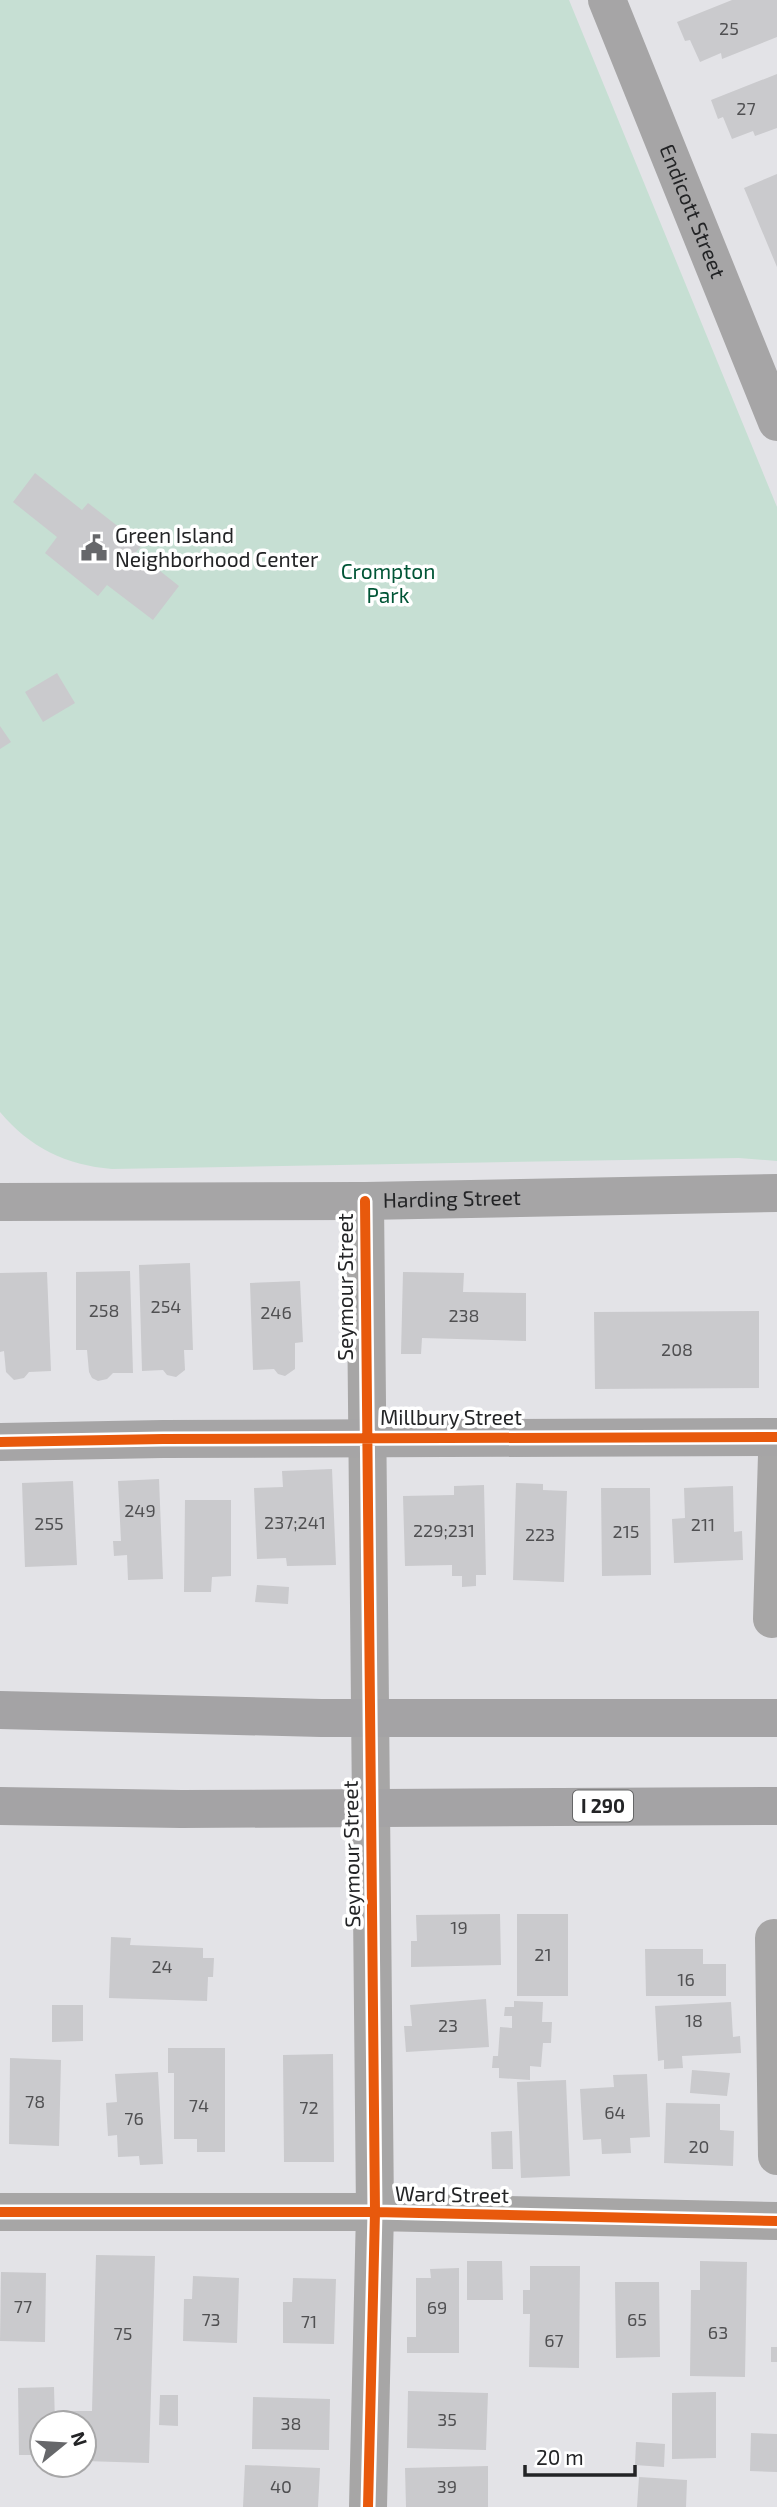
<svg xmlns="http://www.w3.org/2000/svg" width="777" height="2507" font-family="'Exo 2',sans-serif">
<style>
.green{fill:#c6dfd3}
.building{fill:#cacacd}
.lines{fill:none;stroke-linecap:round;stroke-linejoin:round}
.street{stroke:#a7a6a6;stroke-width:38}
.secondary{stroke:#a6a5a6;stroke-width:38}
.highway{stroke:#a4a3a5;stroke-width:38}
.cycleway-casing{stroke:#fff;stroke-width:15}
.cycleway{stroke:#e8590c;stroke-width:10}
.labels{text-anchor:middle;stroke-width:7;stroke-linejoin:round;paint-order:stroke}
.number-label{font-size:18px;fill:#505052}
.shield{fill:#fff;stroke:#656667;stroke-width:2}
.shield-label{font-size:19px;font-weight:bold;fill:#232426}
.street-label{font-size:21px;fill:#232426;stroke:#fff}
.poi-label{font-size:21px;fill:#232426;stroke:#fff;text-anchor:start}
.park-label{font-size:21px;fill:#005536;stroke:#fff}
</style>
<rect width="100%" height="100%" fill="#e3e3e7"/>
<path class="green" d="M 0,0 L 569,0 L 777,507 L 777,1161 L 739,1158 L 112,1169 C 66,1165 30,1148 0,1112 Z"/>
<path class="building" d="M 732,0 L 777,0 L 777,37 L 722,59 L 721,53 L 700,62 L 690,40 L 685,41 L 677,22 Z
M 777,74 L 777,128 L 755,136 L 753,131 L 732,139 L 723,117 L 718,119 L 711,100 Z
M 777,174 L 777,267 L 744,188 Z
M 35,473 L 82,510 L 88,503 L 142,545 L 136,552 L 179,586 L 153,620 L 107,585 L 98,596 L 45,553 L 57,537 L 13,502 Z
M 57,673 L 75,703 L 43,722 L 25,692 Z
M 0,726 L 11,742 L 0,749 Z
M 190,1263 L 193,1350 L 184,1350 L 185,1370 L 176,1377 L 167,1375 L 163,1370 L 142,1371 L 139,1265 Z
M 130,1271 L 133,1373 L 113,1373 L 107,1379 L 98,1381 L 92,1378 L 89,1372 L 87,1350 L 76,1350 L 76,1272 Z
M 47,1272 L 51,1371 L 29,1372 L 24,1378 L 14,1380 L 6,1372 L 4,1351 L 0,1352 L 0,1273 Z
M 403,1272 L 464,1273 L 463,1292 L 526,1293 L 526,1341 L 422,1338 L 421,1354 L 401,1354 Z
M 300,1281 L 303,1342 L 295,1343 L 295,1369 L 285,1376 L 278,1374 L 274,1369 L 253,1370 L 250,1283 Z
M 759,1311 L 759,1388 L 595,1389 L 594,1312 Z
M 332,1469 L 336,1565 L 287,1566 L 286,1558 L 257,1559 L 254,1488 L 283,1487 L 282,1471 Z
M 159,1479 L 163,1579 L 128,1580 L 127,1555 L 114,1556 L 113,1541 L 121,1541 L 118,1481 Z
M 73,1481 L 77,1565 L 25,1567 L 22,1483 Z
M 516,1483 L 543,1484 L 543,1490 L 567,1491 L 564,1582 L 513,1580 Z
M 484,1485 L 486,1575 L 476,1575 L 476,1586 L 462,1587 L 462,1576 L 452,1576 L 452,1565 L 405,1566 L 403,1496 L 454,1495 L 454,1486 Z
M 733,1486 L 734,1532 L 742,1531 L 743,1560 L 674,1563 L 672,1519 L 685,1518 L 684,1488 Z
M 601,1488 L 650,1488 L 651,1575 L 602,1576 Z
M 185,1500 L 231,1500 L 231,1576 L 212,1577 L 211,1592 L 184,1592 Z
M 257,1585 L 289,1587 L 288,1604 L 255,1602 Z
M 500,1914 L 501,1965 L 411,1967 L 411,1941 L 417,1941 L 416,1915 Z
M 517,1914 L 568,1914 L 568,1996 L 517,1996 Z
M 111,1937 L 131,1938 L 130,1945 L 203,1948 L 203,1958 L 214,1958 L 213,1977 L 208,1977 L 207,2001 L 109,1998 Z
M 645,1949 L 703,1949 L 703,1964 L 726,1964 L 726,1996 L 646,1996 Z
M 486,1999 L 489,2047 L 406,2052 L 404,2026 L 412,2026 L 410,2005 Z
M 514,2001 L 543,2002 L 542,2022 L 552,2022 L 551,2043 L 543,2043 L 541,2067 L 530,2066 L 530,2080 L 499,2078 L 499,2068 L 492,2068 L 493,2056 L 498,2056 L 500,2027 L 512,2028 L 512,2016 L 504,2016 L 505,2007 L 514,2007 Z
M 731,2002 L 733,2037 L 740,2036 L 741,2053 L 682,2056 L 683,2068 L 664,2069 L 664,2060 L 658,2061 L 655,2006 Z
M 52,2005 L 83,2005 L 83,2041 L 52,2042 Z
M 168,2048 L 225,2048 L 225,2152 L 197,2152 L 197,2139 L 174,2139 L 174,2073 L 168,2073 Z
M 333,2054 L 334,2162 L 284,2162 L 283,2055 Z
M 10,2058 L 61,2060 L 59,2146 L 9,2144 Z
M 692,2070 L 730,2073 L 727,2096 L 690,2093 Z
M 158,2072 L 163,2164 L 140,2165 L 139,2156 L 118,2157 L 117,2135 L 108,2136 L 106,2103 L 117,2102 L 115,2074 Z
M 647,2074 L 650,2137 L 630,2138 L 631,2153 L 602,2154 L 601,2139 L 583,2140 L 580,2089 L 614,2087 L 613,2075 Z
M 566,2080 L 570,2176 L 521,2178 L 517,2082 Z
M 666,2103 L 720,2104 L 720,2130 L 734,2131 L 733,2166 L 664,2163 Z
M 512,2131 L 513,2169 L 492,2169 L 491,2132 Z
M 96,2255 L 155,2256 L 149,2463 L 84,2461 L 84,2423 L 65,2423 L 66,2411 L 92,2411 Z
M 467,2261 L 502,2261 L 503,2300 L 467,2300 Z
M 700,2261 L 747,2262 L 745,2377 L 690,2376 L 691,2290 L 700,2290 Z
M 530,2266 L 580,2266 L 579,2368 L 529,2367 L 530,2314 L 523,2314 L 523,2290 L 530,2290 Z
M 459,2268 L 459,2353 L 407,2353 L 407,2337 L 416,2337 L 416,2278 L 431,2278 L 430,2269 Z
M 1,2272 L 46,2273 L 45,2342 L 0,2341 Z
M 193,2276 L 239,2278 L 237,2343 L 183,2341 L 184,2299 L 192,2299 Z
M 293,2278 L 336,2279 L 334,2344 L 283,2343 L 283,2302 L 292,2302 Z
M 615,2282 L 659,2282 L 660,2357 L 616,2358 Z
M 771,2347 L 777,2347 L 777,2362 L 771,2362 Z
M 54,2387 L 55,2423 L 42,2423 L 42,2455 L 19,2455 L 18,2388 Z
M 408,2391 L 488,2393 L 486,2450 L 407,2448 Z
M 716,2392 L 716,2458 L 672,2459 L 672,2393 Z
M 160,2395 L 178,2395 L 178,2426 L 159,2425 Z
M 253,2397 L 330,2399 L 329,2450 L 252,2449 Z
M 751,2433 L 777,2434 L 777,2472 L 750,2471 Z
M 636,2442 L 665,2444 L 664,2467 L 635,2465 Z
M 245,2465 L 320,2468 L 318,2507 L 243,2507 Z
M 488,2466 L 488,2507 L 406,2507 L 405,2468 Z
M 639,2477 L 687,2480 L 686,2507 L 637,2507 Z"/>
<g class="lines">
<path class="street" d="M 365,1201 L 375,2212 L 368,2507
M 772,1619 L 777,1455
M 774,1938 L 777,2156
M 0,2212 L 375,2212 L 777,2221"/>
<g class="secondary">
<path id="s1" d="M 607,0 L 777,422"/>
<path id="s2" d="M 0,1202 L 365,1201 L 777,1193"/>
<path d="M 0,1442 L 163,1439 L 777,1437"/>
</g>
<path class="highway" d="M 0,1710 L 321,1718 L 777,1718
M 0,1806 L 181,1809 L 777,1806"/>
<g class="cycleway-casing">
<path id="cycleway" d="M 365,1201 L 375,2212 L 368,2507
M 0,1442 L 163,1439 L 777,1437
M 0,2212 L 375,2212 L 777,2221"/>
</g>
<use href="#cycleway" class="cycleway"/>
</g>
<defs>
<g id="civic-bare" transform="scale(2.1)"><path d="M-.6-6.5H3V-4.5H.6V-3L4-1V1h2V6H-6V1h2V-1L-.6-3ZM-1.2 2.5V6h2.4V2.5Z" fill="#66676a" stroke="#fff" stroke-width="2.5" paint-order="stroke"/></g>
</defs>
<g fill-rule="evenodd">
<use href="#civic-bare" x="94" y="548"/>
</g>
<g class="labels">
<g class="number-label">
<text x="729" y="35">25</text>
<text x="746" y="115">27</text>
<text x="166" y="1313">254</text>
<text x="104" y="1317">258</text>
<text x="276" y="1319">246</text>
<text x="464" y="1322">238</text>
<text x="677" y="1356">208</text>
<text x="140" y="1517">249</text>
<text x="295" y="1529">237;241</text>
<text x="49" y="1530">255</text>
<text x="703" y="1531">211</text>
<text x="444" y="1537">229;231</text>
<text x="626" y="1538">215</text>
<text x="540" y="1541">223</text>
<text x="459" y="1934">19</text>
<text x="543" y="1961">21</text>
<text x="162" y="1973">24</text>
<text x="686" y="1986">16</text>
<text x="694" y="2027">18</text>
<text x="448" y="2032">23</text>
<text x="35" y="2108">78</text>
<text x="199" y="2112">74</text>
<text x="309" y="2114">72</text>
<text x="615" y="2119">64</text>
<text x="134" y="2125">76</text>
<text x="699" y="2153">20</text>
<text x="23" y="2313">77</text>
<text x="437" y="2314">69</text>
<text x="211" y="2326">73</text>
<text x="637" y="2326">65</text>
<text x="309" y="2328">71</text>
<text x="718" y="2339">63</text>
<text x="123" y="2340">75</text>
<text x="554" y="2347">67</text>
<text x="447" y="2426">35</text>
<text x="291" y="2430">38</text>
<text x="281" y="2493">40</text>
<text x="447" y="2493">39</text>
</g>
<rect class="shield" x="573" y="1790.5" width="60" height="31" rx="5"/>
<g class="shield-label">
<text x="603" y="1813">I 290</text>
</g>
<g class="street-label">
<text dy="7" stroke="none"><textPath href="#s1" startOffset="228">Endicott Street</textPath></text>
<text dy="7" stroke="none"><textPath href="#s2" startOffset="452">Harding Street</textPath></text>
<text transform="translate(346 1287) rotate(-90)" y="7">Seymour Street</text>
<text x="451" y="1425">Millbury Street</text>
<text transform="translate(352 1854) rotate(-91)" y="7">Seymour Street</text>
<text transform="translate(452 2195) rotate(1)" y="7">Ward Street</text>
</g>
<g class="poi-label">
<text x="115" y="543">Green Island<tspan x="115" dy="24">Neighborhood Center</tspan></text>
</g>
<g class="park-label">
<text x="388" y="579">Crompton<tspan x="388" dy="24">Park</tspan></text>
</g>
</g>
<g transform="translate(63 2444) rotate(72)"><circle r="33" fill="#ffffff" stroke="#a7a7a8" stroke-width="2"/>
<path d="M0-5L12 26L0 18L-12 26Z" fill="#66676a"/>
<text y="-10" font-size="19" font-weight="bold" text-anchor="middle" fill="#232426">N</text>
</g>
<path d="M525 2465v10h110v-10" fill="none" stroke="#232426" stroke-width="3.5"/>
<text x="536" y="2465" font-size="21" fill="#232426" stroke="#ffffff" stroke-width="5" paint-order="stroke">20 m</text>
</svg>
